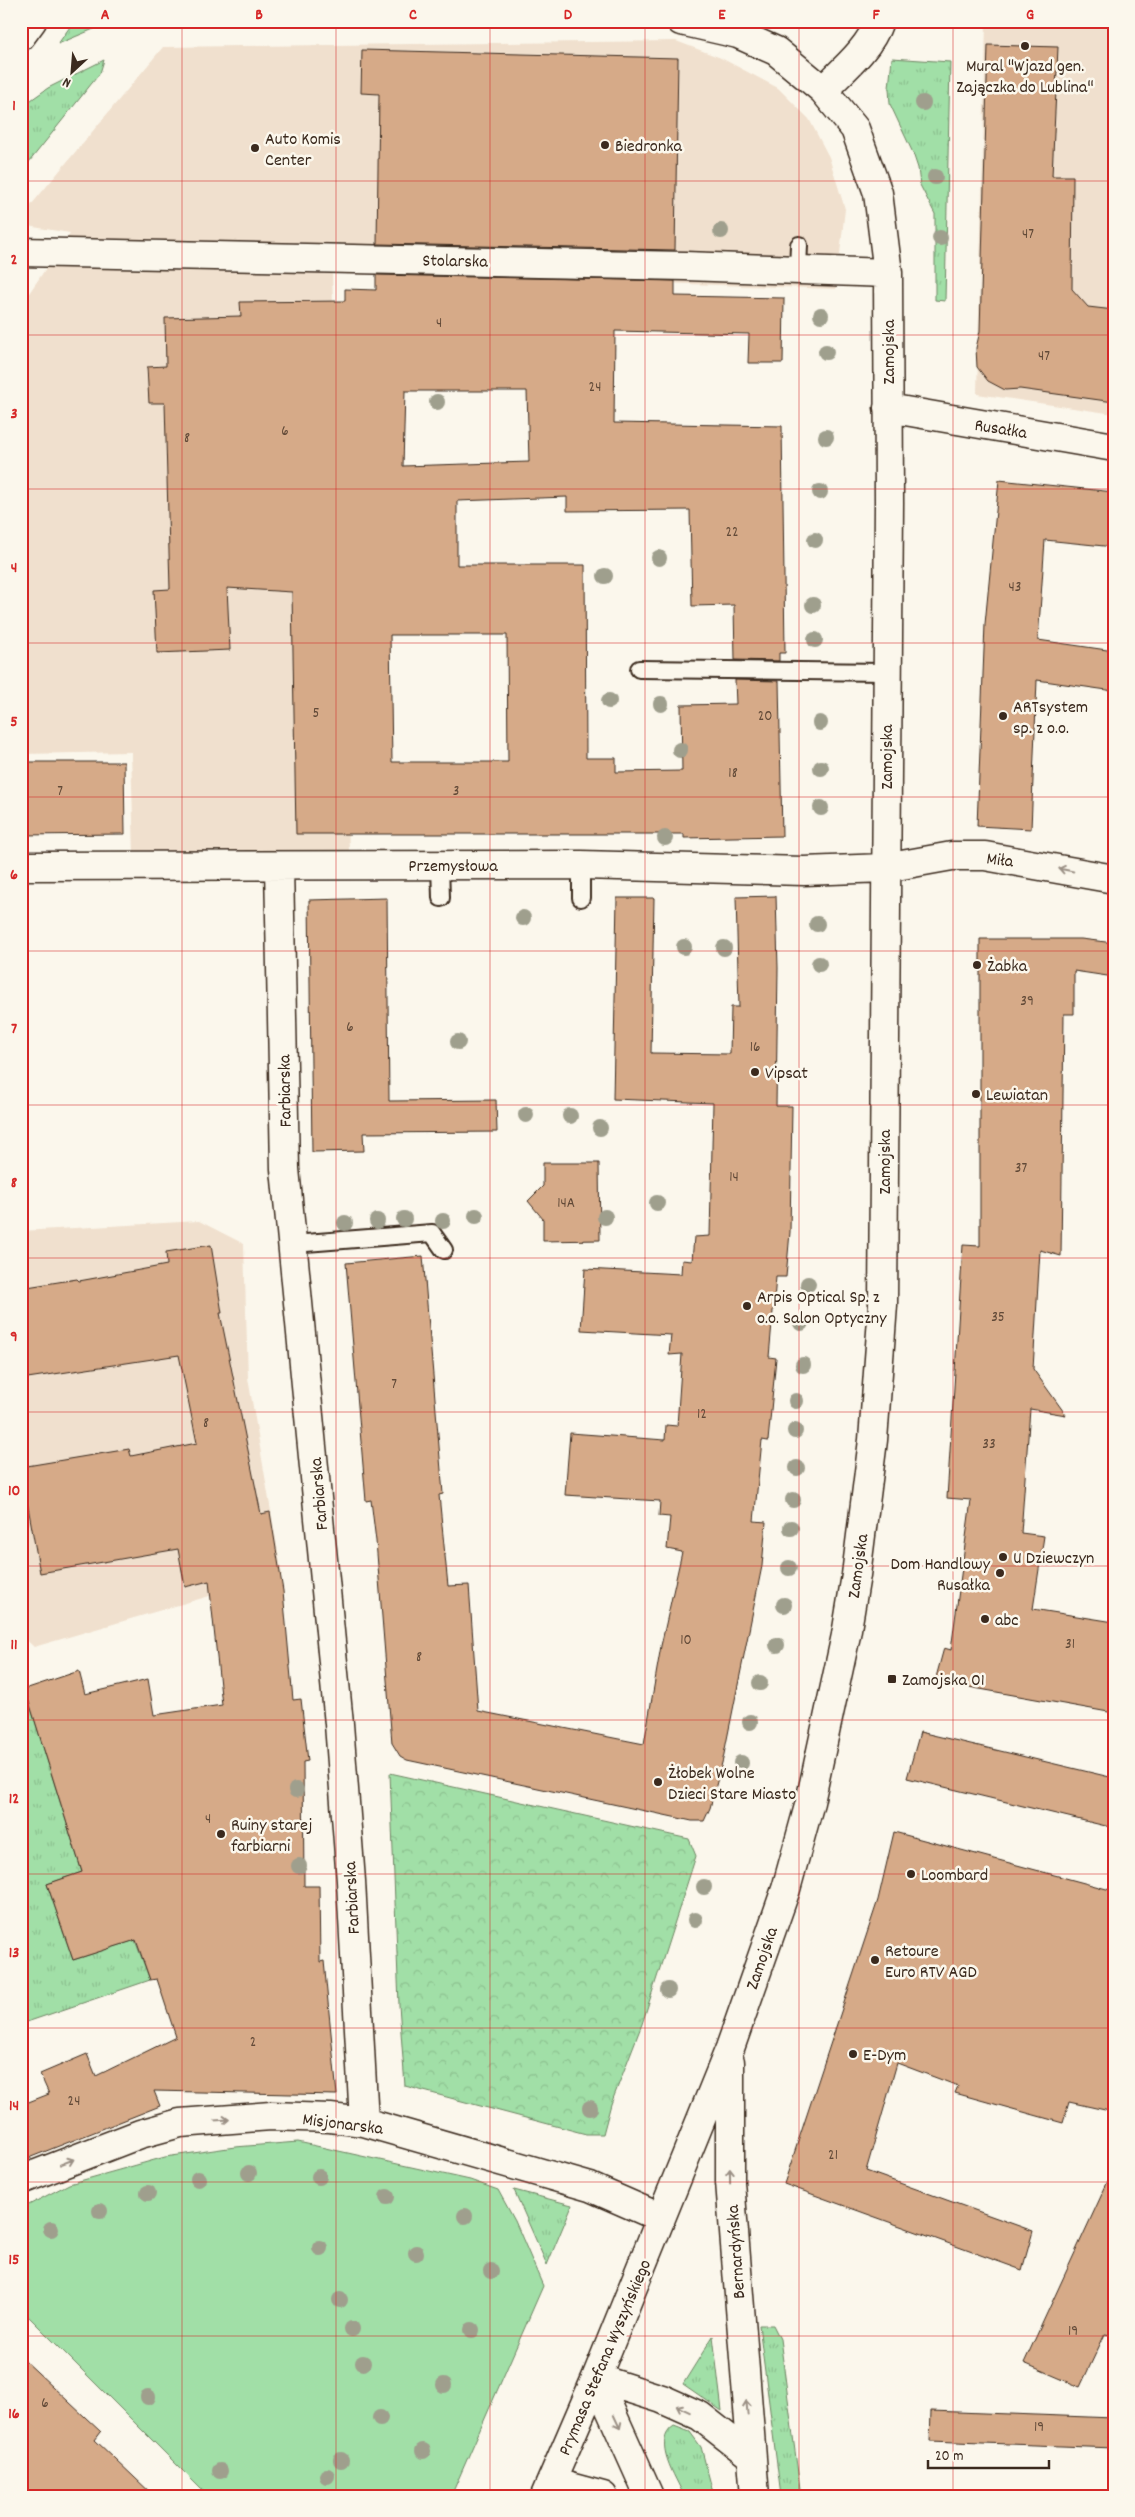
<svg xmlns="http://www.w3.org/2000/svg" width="1135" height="2517" font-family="Dekko,sans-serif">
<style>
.built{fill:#f0e0ce}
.grass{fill:url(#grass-tufts);stroke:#6e8462}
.park{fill:url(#park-crowns);stroke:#6e8462}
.garden{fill:#a1dfa7;stroke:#6e8462}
.building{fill:#d6aa88;stroke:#3b2a1e;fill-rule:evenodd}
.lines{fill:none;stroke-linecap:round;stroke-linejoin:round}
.service-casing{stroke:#3b2a1e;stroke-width:20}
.minor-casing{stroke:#3b2a1e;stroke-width:31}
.secondary-casing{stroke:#3b2a1e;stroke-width:31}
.service{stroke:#fbf7ec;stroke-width:16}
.minor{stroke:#fbf7ec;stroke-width:28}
.secondary{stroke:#fbf7ec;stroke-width:28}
.tree{fill:#9f9f8d}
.oneway{stroke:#9b9085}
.grid{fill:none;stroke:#d62828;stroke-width:1;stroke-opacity:0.55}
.poi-dot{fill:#3b2a1e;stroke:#fbf7ec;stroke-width:2}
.labels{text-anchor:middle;stroke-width:5;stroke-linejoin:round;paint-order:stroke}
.number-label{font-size:15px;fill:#624a38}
.poi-label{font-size:18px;fill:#3b2a1e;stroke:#fbf7ec;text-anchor:start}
.street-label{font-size:18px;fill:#3b2a1e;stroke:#fbf7ec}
.neatline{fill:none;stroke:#d62828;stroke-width:2}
.grid-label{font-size:16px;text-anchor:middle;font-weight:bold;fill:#d62828}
</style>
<defs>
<pattern id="grass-tufts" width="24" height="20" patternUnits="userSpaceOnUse" patternTransform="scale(1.25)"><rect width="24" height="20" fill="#a1dfa7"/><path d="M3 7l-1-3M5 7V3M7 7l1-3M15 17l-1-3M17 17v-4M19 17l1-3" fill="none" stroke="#8cc08f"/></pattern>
<pattern id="park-crowns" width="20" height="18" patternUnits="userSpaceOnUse" patternTransform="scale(1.25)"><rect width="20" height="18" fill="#a1dfa7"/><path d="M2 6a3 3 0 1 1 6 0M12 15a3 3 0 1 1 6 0" fill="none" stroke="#8cc08f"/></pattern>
</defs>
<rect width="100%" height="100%" fill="#fbf7ec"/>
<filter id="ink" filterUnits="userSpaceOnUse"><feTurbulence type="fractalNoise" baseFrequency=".02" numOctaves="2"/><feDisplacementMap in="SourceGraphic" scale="10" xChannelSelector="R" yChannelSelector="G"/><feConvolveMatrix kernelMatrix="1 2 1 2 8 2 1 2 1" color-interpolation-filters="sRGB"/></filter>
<g filter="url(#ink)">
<path class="built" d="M 986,21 L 1114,21 L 1114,414 L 977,394 Z
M 676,41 L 721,58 L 778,88 L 809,119 L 829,157 L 845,209 L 836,289 L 332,272 L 349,851 L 134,854 L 131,752 L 21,754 L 21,305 L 70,233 L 21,225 L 21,217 L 163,47 Z
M 199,1221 L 244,1244 L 248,1378 L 282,1575 L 34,1647 L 21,1635 L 21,1231 Z"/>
<path class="grass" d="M 74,21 L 108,21 L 108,23 L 58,44 Z
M 892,58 L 950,62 L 945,301 L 935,300 L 935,214 L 920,185 L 918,168 L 913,153 L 890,104 L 889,88 Z
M 104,60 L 100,73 L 21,172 L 21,107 L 48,88 Z
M 21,1688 L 25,1689 L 82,1872 L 47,1884 L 73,1960 L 135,1940 L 150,1980 L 21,2024 Z
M 514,2190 L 572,2205 L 547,2265 Z
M 759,2325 L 773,2325 L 780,2339 L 801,2496 L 781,2496 Z
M 713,2336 L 722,2411 L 683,2384 Z
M 674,2426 L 690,2432 L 701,2447 L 714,2496 L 684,2496 C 676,2477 651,2441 674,2426 Z"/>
<path class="park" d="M 390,1773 L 689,1839 L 696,1856 L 642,2024 L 611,2104 L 603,2134 L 586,2134 L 405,2086 L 399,2005 Z"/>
<path class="garden" d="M 298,2142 L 470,2180 L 498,2190 L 515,2221 L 543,2286 L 451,2496 L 208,2496 L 21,2309 L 21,2209 L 69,2184 L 165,2157 L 235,2147 Z"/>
<path class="building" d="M 988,45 L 1058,47 L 1052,176 L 1073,176 L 1072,289 L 1088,307 L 1114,310 L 1114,402 L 1020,389 L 1005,390 L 988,381 L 977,367 L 976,348 L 980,331 Z
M 362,50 L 678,58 L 675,250 L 377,244 L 379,94 L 361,93 Z
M 376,275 L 675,281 L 675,296 L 784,298 L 783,363 L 748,363 L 749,334 L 615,331 L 614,423 L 782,426 L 785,653 L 779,653 L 779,661 L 735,660 L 734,605 L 692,606 L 690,510 L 567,511 L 567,497 L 457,501 L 457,565 L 585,565 L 586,758 L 616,758 L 616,772 L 682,771 L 681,705 L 736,704 L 735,680 L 779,681 L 782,836 L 684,838 L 684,834 L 296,834 L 292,592 L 227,588 L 230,650 L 157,653 L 154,590 L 170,589 L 165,403 L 149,403 L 147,367 L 166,366 L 165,318 L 241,316 L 240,302 L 345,301 L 345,289 L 376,290 ZM 405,391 L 527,391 L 529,462 L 403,466 ZM 390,635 L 507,635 L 508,762 L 392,762 Z
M 999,480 L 1114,492 L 1114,547 L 1045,540 L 1038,640 L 1114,651 L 1114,691 L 1037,680 L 1031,829 L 977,826 L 985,624 Z
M 21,762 L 124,762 L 125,834 L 21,835 Z
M 776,896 L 778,968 L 776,1106 L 792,1106 L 790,1232 L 786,1277 L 776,1277 L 769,1357 L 776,1358 L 771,1410 L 768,1441 L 762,1440 L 754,1521 L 766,1522 L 762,1566 L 723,1759 L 710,1808 L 704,1821 L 692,1821 L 407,1760 L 400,1756 L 392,1743 L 376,1541 L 371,1500 L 366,1501 L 346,1263 L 423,1256 L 443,1494 L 439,1495 L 448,1586 L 469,1585 L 478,1711 L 644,1744 L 661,1646 L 682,1552 L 667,1549 L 670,1517 L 659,1516 L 660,1501 L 565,1495 L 570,1433 L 665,1440 L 666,1425 L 677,1426 L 682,1354 L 669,1355 L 671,1335 L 581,1330 L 585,1269 L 681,1274 L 682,1260 L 692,1261 L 694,1237 L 710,1236 L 713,1103 L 613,1099 L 617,898 L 654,898 L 651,1053 L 730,1054 L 731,1007 L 739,1007 L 736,897 Z
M 387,898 L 389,1101 L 496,1100 L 497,1132 L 363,1133 L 364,1151 L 312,1152 L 309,900 Z
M 980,939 L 1081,939 L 1114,943 L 1114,977 L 1074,971 L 1074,1014 L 1064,1014 L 1061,1256 L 1040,1250 L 1033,1369 L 1066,1415 L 1030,1409 L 1021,1533 L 1044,1536 L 1033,1609 L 1114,1622 L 1114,1713 L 935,1681 L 944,1648 L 951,1650 L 971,1500 L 947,1498 L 963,1245 L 980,1246 Z
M 543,1163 L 599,1163 L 600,1240 L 543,1241 L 543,1219 L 528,1201 L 543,1186 Z
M 211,1245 L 222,1313 L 220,1313 L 261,1514 L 270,1512 L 283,1591 L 293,1700 L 301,1699 L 308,1761 L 303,1762 L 304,1886 L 319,1886 L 320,1962 L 324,1961 L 337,2095 L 154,2091 L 160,2106 L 21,2161 L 21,2105 L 49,2094 L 40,2074 L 87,2054 L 96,2076 L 176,2037 L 157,1979 L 150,1980 L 136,1940 L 73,1960 L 47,1884 L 82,1872 L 25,1689 L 79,1671 L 85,1694 L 148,1679 L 154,1715 L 222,1705 L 209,1581 L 185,1587 L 178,1549 L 40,1573 L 21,1468 L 21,1467 L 129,1449 L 131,1456 L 197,1443 L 179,1355 L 21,1379 L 21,1288 L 77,1279 L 79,1281 L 167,1265 L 166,1252 Z
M 920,1732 L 1114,1778 L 1114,1828 L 907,1778 Z
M 894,1832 L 1114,1891 L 1114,2112 L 1069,2102 L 1063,2123 L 955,2093 L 958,2086 L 897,2063 L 866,2171 L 1033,2231 L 1022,2270 L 784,2184 L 878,1900 Z
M 1114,2168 L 1114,2336 L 1105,2334 L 1080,2387 L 1024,2363 Z
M 21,2357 L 101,2432 L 95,2440 L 154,2496 L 21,2496 Z
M 931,2411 L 1114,2418 L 1114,2448 L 930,2441 Z"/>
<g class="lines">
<g class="service-casing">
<path id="service" d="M 798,269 L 799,245
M 639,669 L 887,672
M 440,865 L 441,898
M 581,865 L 581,898
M 293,1244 L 432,1233 L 444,1250"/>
</g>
<g class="minor-casing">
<path id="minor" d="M 823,90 C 843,70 870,48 879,21
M 21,252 L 685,266 L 888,273
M 888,408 L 1114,447
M 21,866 L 581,865 L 804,871 L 885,868 L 952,856 L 985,856 L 1114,879
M 279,866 L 285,1169 L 339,1724 L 351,1881 L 364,2122
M 730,2062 L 730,2182 L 755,2496
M 21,2180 L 140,2134 L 180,2123 L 271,2116 L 330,2118 L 364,2122 L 590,2187 L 661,2218
M 596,2378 L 662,2399 L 700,2416 L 751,2456
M 596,2378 L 649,2496
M 551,2482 L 603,2496
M 545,2496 L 596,2378 L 730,2048 L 786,1889 L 810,1802 L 846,1635 L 856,1575 L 873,1440 L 883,1305 L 889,503 L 888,273 L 878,193 L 855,129 L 823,90 L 776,51 L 738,34 L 681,21"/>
</g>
<g class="secondary-casing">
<path id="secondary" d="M 21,36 L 32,21"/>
</g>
<use href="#service" class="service"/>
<use href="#minor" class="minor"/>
<use href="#secondary" class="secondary"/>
</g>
<g class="tree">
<circle cx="923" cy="103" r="8"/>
<circle cx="935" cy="177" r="8"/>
<circle cx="721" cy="231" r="8"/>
<circle cx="940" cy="238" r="8"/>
<circle cx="821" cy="315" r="8"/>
<circle cx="826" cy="352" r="8"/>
<circle cx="437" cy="402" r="8"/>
<circle cx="826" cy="437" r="8"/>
<circle cx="820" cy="492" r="8"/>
<circle cx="815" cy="540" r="8"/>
<circle cx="659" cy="558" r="8"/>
<circle cx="605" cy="576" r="8"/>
<circle cx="813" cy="605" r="8"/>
<circle cx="815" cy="640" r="8"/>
<circle cx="609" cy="701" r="8"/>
<circle cx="661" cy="704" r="8"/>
<circle cx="820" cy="723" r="8"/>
<circle cx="680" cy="750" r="8"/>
<circle cx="821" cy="768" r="8"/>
<circle cx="821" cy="808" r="8"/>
<circle cx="665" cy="838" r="8"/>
<circle cx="523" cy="918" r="8"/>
<circle cx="817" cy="924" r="8"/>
<circle cx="684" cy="947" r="8"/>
<circle cx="724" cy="948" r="8"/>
<circle cx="819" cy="964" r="8"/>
<circle cx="458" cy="1042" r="8"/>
<circle cx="526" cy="1115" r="8"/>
<circle cx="570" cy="1116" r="8"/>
<circle cx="600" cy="1128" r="8"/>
<circle cx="657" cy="1203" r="8"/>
<circle cx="476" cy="1216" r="8"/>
<circle cx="605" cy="1217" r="8"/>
<circle cx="404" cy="1219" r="8"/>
<circle cx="377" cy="1221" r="8"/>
<circle cx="443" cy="1221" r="8"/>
<circle cx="345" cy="1223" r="8"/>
<circle cx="808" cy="1284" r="8"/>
<circle cx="801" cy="1323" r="8"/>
<circle cx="803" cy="1365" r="8"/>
<circle cx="796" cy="1401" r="8"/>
<circle cx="795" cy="1431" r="8"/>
<circle cx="797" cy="1468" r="8"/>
<circle cx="793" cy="1500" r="8"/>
<circle cx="791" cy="1528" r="8"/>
<circle cx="789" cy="1568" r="8"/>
<circle cx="784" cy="1605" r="8"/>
<circle cx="777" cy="1645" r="8"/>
<circle cx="760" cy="1683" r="8"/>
<circle cx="750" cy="1722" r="8"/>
<circle cx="741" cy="1763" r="8"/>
<circle cx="296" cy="1790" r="8"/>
<circle cx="299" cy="1866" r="8"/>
<circle cx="704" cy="1887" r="8"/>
<circle cx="695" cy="1920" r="8"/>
<circle cx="668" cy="1990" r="8"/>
<circle cx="590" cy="2108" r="8"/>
<circle cx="249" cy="2173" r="8"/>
<circle cx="319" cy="2177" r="8"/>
<circle cx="198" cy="2179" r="8"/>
<circle cx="148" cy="2193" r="8"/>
<circle cx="387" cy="2197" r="8"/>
<circle cx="100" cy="2211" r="8"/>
<circle cx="465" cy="2216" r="8"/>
<circle cx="51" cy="2229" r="8"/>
<circle cx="320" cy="2248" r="8"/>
<circle cx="416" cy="2253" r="8"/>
<circle cx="491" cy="2271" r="8"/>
<circle cx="340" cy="2300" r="8"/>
<circle cx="352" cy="2329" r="8"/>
<circle cx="472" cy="2330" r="8"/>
<circle cx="363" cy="2363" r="8"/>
<circle cx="444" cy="2385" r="8"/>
<circle cx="148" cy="2397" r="8"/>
<circle cx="380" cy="2418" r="8"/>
<circle cx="423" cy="2451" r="8"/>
<circle cx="341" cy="2460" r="8"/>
<circle cx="220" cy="2471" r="8"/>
<circle cx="327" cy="2476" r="8"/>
</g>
<defs><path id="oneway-shaft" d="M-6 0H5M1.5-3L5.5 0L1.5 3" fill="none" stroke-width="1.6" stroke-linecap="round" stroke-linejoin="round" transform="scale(1.25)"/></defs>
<g class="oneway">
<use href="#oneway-shaft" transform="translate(1066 870) rotate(-169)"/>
<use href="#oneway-shaft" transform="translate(222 2120) rotate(-4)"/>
<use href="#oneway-shaft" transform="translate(67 2162) rotate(-21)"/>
<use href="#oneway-shaft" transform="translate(730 2176) rotate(-91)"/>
<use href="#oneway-shaft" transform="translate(747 2408) rotate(-95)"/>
<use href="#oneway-shaft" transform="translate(683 2409) rotate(-155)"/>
<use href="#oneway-shaft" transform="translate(617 2422) rotate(65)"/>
</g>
</g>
<path class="grid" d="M 182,21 L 182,2496M 336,21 L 336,2496M 490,21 L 490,2496M 645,21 L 645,2496M 799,21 L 799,2496M 953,21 L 953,2496M 21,181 L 1114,181M 21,335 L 1114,335M 21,489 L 1114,489M 21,643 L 1114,643M 21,797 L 1114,797M 21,951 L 1114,951M 21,1105 L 1114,1105M 21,1258 L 1114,1258M 21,1412 L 1114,1412M 21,1566 L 1114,1566M 21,1720 L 1114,1720M 21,1874 L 1114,1874M 21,2028 L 1114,2028M 21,2182 L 1114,2182M 21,2336 L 1114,2336"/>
<g class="poi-dot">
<circle cx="1025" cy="46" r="5"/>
<circle cx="605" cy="145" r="5"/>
<circle cx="255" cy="148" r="5"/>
<circle cx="1003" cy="716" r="5"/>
<circle cx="977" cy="965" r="5"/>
<circle cx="755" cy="1072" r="5"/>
<circle cx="976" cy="1094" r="5"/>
<circle cx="747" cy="1306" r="5"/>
<circle cx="1003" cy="1557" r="5"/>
<circle cx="1000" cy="1573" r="5"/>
<circle cx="985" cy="1619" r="5"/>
<rect x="887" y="1674" width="10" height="10" rx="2.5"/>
<circle cx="658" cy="1782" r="5"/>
<circle cx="221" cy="1834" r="5"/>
<circle cx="911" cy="1874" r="5"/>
<circle cx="875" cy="1960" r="5"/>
<circle cx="853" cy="2054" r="5"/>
</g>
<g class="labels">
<g class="number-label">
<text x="1028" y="238">47</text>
<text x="439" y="327">4</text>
<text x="1044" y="360">47</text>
<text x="595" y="391">24</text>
<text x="285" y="435">6</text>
<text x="187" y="442">8</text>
<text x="732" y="536">22</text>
<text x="1015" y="591">43</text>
<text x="316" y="717">5</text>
<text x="765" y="720">20</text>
<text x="733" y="777">18</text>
<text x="60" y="795">7</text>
<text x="456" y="795">3</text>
<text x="1027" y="1005">39</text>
<text x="350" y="1031">6</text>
<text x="755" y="1051">16</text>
<text x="1021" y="1172">37</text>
<text x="734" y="1181">14</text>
<text x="566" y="1207">14A</text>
<text x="998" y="1321">35</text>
<text x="394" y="1388">7</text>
<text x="702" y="1418">12</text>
<text x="206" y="1427">8</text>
<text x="989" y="1448">33</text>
<text x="686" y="1644">10</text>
<text x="1070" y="1648">31</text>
<text x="419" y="1661">8</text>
<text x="208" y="1823">4</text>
<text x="253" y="2046">2</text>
<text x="74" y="2105">24</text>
<text x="833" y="2159">21</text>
<text x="1073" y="2335">19</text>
<text x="45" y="2407">6</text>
<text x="1039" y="2431">19</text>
</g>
<g class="poi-label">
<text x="1025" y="71" text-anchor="middle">Mural "Wjazd gen.<tspan x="1025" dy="21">Zajączka do Lublina"</tspan></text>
<text x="265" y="144">Auto Komis<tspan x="265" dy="21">Center</tspan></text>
<text x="615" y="151">Biedronka</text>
<text x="1013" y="712">ARTsystem<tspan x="1013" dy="21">sp. z o.o.</tspan></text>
<text x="987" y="971">Żabka</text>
<text x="765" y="1078">Vipsat</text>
<text x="986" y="1100">Lewiatan</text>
<text x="757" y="1302">Arpis Optical Sp. z<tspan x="757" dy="21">o.o. Salon Optyczny</tspan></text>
<text x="1013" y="1563">U Dziewczyn</text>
<text x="990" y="1569" text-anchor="end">Dom Handlowy<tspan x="990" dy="21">Rusałka</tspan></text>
<text x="995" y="1625">abc</text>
<text x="902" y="1685">Zamojska 01</text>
<text x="668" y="1778">Żłobek Wolne<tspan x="668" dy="21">Dzieci Stare Miasto</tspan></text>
<text x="231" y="1830">Ruiny starej<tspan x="231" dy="21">farbiarni</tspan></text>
<text x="921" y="1880">Loombard</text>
<text x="885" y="1956">Retoure<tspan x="885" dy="21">Euro RTV AGD</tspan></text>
<text x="863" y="2060">E-Dym</text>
</g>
<g class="street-label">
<text transform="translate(455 260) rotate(1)" y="6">Stolarska</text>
<text transform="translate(888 352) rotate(-90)" y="6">Zamojska</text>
<text transform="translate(1001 428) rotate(9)" y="6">Rusałka</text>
<text transform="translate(886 757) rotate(-90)" y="6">Zamojska</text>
<text transform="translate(1000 859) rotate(7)" y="6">Miła</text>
<text x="453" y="871">Przemysłowa</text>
<text transform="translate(284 1091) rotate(-91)" y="6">Farbiarska</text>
<text transform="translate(884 1162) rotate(-90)" y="6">Zamojska</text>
<text transform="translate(318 1494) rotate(-95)" y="6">Farbiarska</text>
<text transform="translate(857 1566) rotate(-82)" y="6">Zamojska</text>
<text transform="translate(351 1898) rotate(-93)" y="6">Farbiarska</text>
<text transform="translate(761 1958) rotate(-71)" y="6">Zamojska</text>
<text transform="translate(343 2123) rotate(7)" y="6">Misjonarska</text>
<text transform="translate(735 2252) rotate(-94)" y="6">Bernardyńska</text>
<text transform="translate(604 2357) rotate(-67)" y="6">Prymasa Stefana Wyszyńskiego</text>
</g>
</g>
<rect width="1135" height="2517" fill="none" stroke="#fbf7ec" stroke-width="55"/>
<g transform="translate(72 72) rotate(206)" stroke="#fbf7ec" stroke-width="4" paint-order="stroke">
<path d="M0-4L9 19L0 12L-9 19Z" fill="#3b2a1e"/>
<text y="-8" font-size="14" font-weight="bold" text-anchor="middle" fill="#3b2a1e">N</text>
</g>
<path d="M928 2460v8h121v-8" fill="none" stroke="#3b2a1e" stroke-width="2.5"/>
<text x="935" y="2460" font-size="15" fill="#3b2a1e" stroke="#fbf7ec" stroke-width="4" paint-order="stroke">20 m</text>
<rect x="28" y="28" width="1080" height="2462" class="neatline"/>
<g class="grid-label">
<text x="105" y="19">A</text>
<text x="259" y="19">B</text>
<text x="413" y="19">C</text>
<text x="568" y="19">D</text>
<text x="722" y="19">E</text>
<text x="876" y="19">F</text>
<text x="1030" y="19">G</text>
<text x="14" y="110">1</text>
<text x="14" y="264">2</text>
<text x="14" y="418">3</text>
<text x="14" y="572">4</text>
<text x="14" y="726">5</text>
<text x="14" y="879">6</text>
<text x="14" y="1033">7</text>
<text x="14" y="1187">8</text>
<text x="14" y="1341">9</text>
<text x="14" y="1495">10</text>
<text x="14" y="1649">11</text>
<text x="14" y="1803">12</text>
<text x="14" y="1957">13</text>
<text x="14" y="2110">14</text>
<text x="14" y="2264">15</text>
<text x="14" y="2418">16</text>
</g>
</svg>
